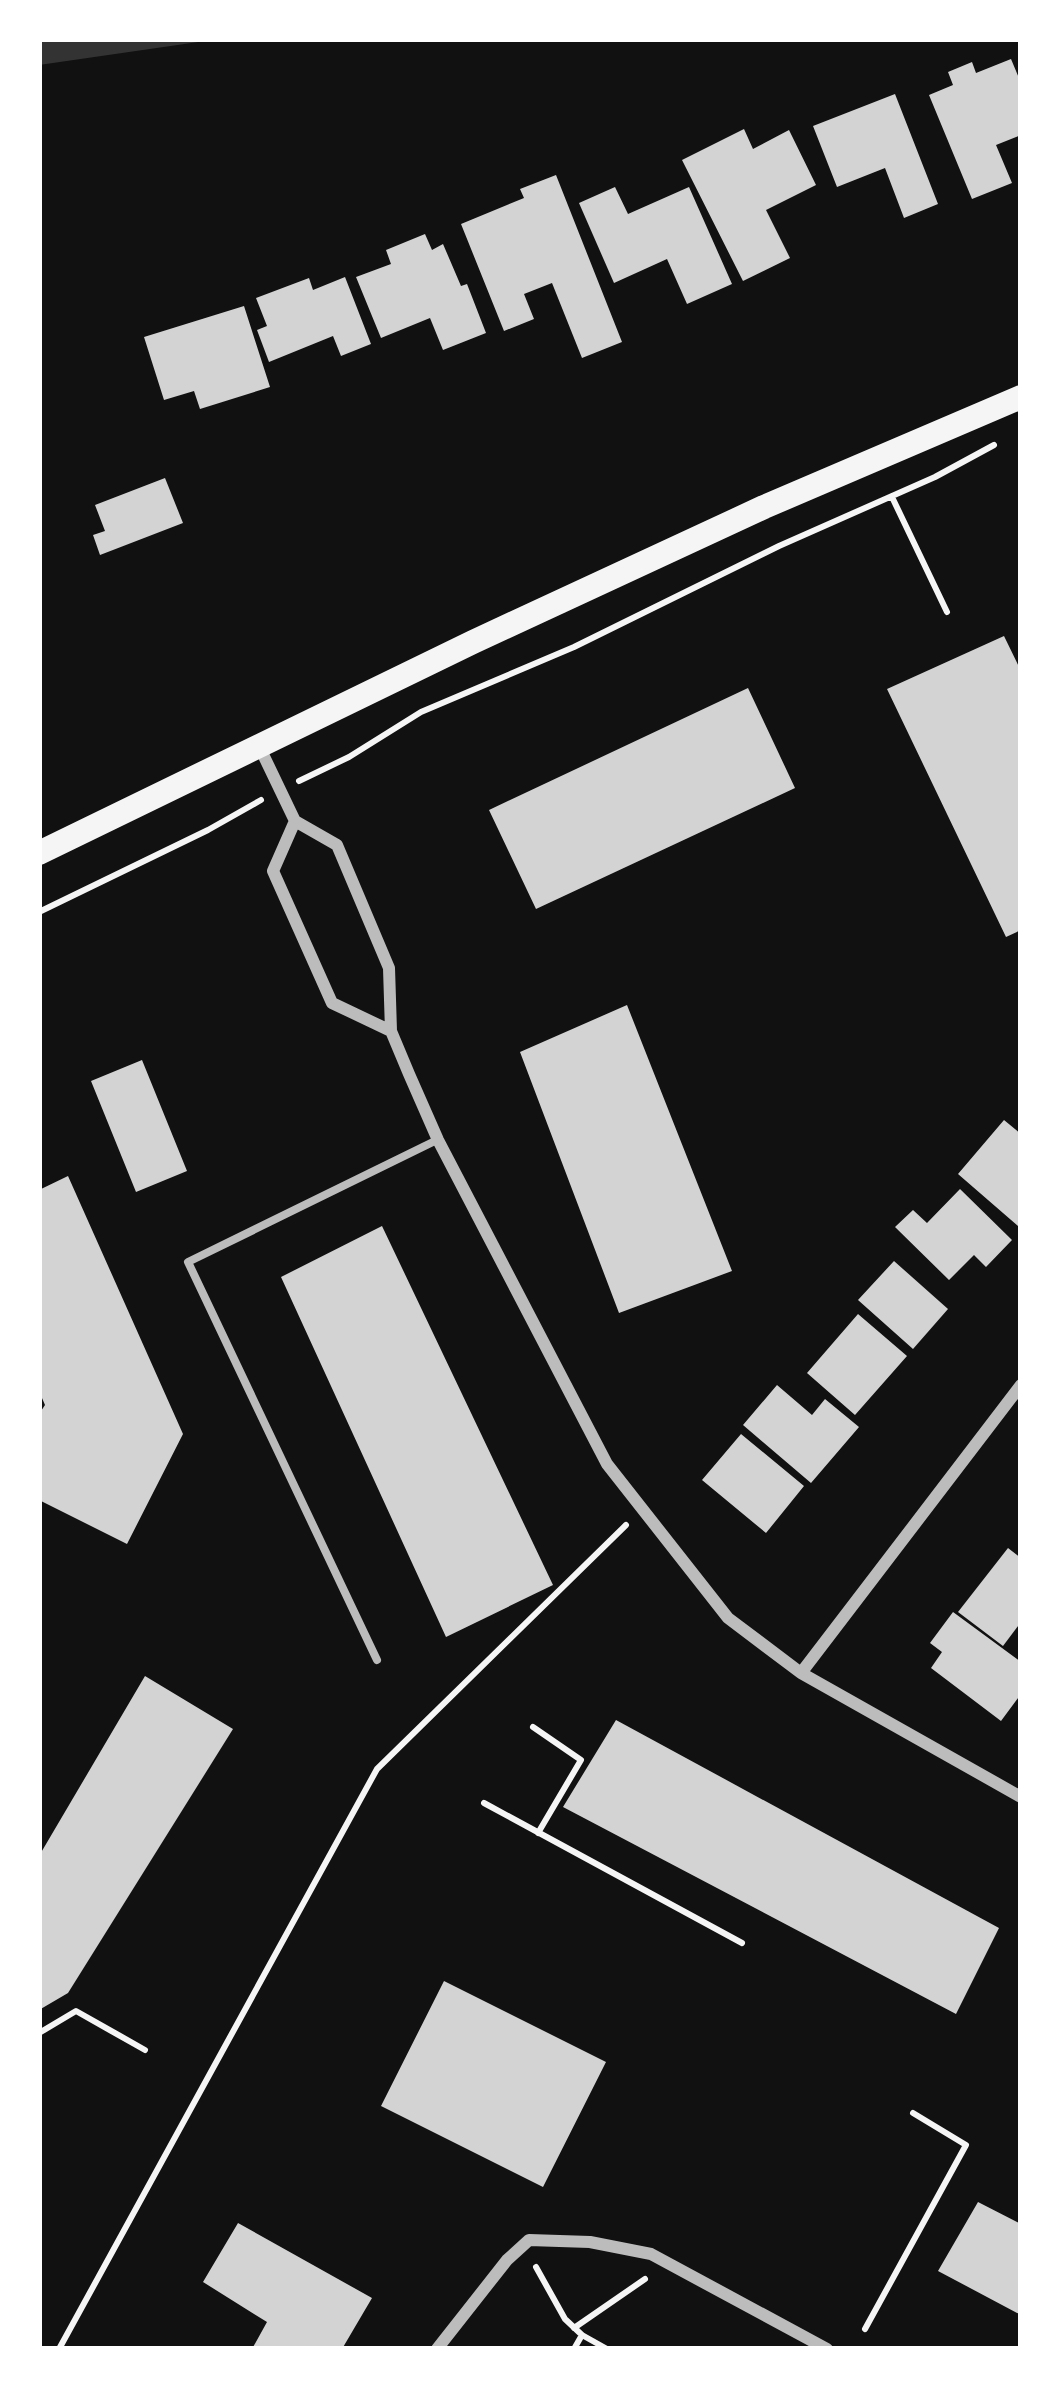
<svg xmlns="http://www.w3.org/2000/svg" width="1060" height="2388" font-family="'Titillium Web',sans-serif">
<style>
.water{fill:#333}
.building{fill:#d3d3d3}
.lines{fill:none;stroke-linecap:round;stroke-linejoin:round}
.path{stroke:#f5f5f5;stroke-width:6}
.service{stroke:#bcbcbc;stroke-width:8}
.minor{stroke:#bcbcbc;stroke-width:12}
.secondary{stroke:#f5f5f5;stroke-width:24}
</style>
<rect width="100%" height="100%" fill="#111"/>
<path class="water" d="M 39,39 L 219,39 L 39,65 Z"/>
<path class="building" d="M 1011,59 L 1021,83 L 1021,135 L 996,145 L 1012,183 L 972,199 L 929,95 L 953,85 L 948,72 L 972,62 L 976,73 Z
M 895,94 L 938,204 L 904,218 L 885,168 L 837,187 L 813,126 Z
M 744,129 L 753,149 L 789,130 L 816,185 L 766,210 L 790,258 L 743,281 L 682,160 Z
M 556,175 L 622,342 L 582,358 L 552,283 L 524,294 L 534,319 L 504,331 L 461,224 L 524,198 L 520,189 Z
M 615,187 L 628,214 L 689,187 L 732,284 L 687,304 L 667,259 L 614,283 L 579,203 Z
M 425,234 L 432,250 L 443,244 L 461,286 L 467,284 L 486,333 L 443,350 L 430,318 L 381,338 L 356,277 L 391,264 L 386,250 Z
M 345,277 L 371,344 L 341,356 L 333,336 L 269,362 L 257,330 L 267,326 L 256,298 L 309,278 L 313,290 Z
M 244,306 L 270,387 L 200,409 L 194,391 L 164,400 L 144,337 Z
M 165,478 L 183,523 L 100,555 L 93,535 L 105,531 L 95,505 Z
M 1004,636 L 1021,671 L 1021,930 L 1006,937 L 887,689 Z
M 748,688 L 795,788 L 536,909 L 489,810 Z
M 627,1005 L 732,1271 L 619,1313 L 520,1052 Z
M 142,1060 L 187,1171 L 136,1192 L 91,1081 Z
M 1004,1120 L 1021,1134 L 1018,1226 L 958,1174 Z
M 68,1176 L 183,1434 L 127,1544 L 39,1500 L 39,1414 L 45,1405 L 39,1391 L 39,1190 Z
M 960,1189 L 1012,1240 L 986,1267 L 974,1255 L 949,1280 L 895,1227 L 913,1210 L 927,1223 Z
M 382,1226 L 553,1585 L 446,1637 L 281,1277 Z
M 894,1261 L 948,1309 L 913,1349 L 858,1300 Z
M 858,1314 L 907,1356 L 855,1415 L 807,1373 Z
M 777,1385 L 812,1415 L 825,1399 L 859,1427 L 811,1483 L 743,1425 Z
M 741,1434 L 804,1486 L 766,1533 L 702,1480 Z
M 1008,1548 L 1021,1558 L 1021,1622 L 1003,1646 L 958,1612 Z
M 953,1612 L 1021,1662 L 1021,1694 L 1001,1721 L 931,1668 L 942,1652 L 930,1643 Z
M 145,1676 L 233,1729 L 68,1993 L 39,2010 L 39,1856 Z
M 616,1720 L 999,1928 L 956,2014 L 563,1807 Z
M 444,1981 L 606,2062 L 543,2187 L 381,2106 Z
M 978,2202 L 1021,2224 L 1021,2315 L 938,2271 Z
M 238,2223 L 372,2298 L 342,2349 L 252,2349 L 267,2322 L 203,2282 Z"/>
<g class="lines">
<path class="path" d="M 892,497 L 947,612
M 299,781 L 349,757 L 421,712 L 574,647 L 779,546 L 935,477 L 994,445
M 39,912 L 208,830 L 261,800
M 533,1727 L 581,1760 L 538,1833
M 484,1803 L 742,1943
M 39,2033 L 76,2011 L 145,2050
M 536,2267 L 565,2319 L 582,2335
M 574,2328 L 645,2279
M 865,2329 L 966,2145 L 913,2113
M 59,2349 L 377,1769 L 626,1525
M 574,2349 L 582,2335 L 607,2349"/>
<path class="service" d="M 377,1660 L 188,1262 L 437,1140"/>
<path class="minor" d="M 260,748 L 295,821 L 337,845 L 389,968 L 391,1031 L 409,1074 L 438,1140 L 607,1464 L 728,1618 L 801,1673 L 1021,1797
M 295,821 L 273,871 L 332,1003 L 391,1031
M 801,1673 L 1021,1385
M 437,2349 L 507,2260 L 529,2240 L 590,2242 L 651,2254 L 827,2349"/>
<path class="secondary" d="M 39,853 L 473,642 L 764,507 L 1021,397"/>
</g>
<rect width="1060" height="2388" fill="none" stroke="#ffffff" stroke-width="84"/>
</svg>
